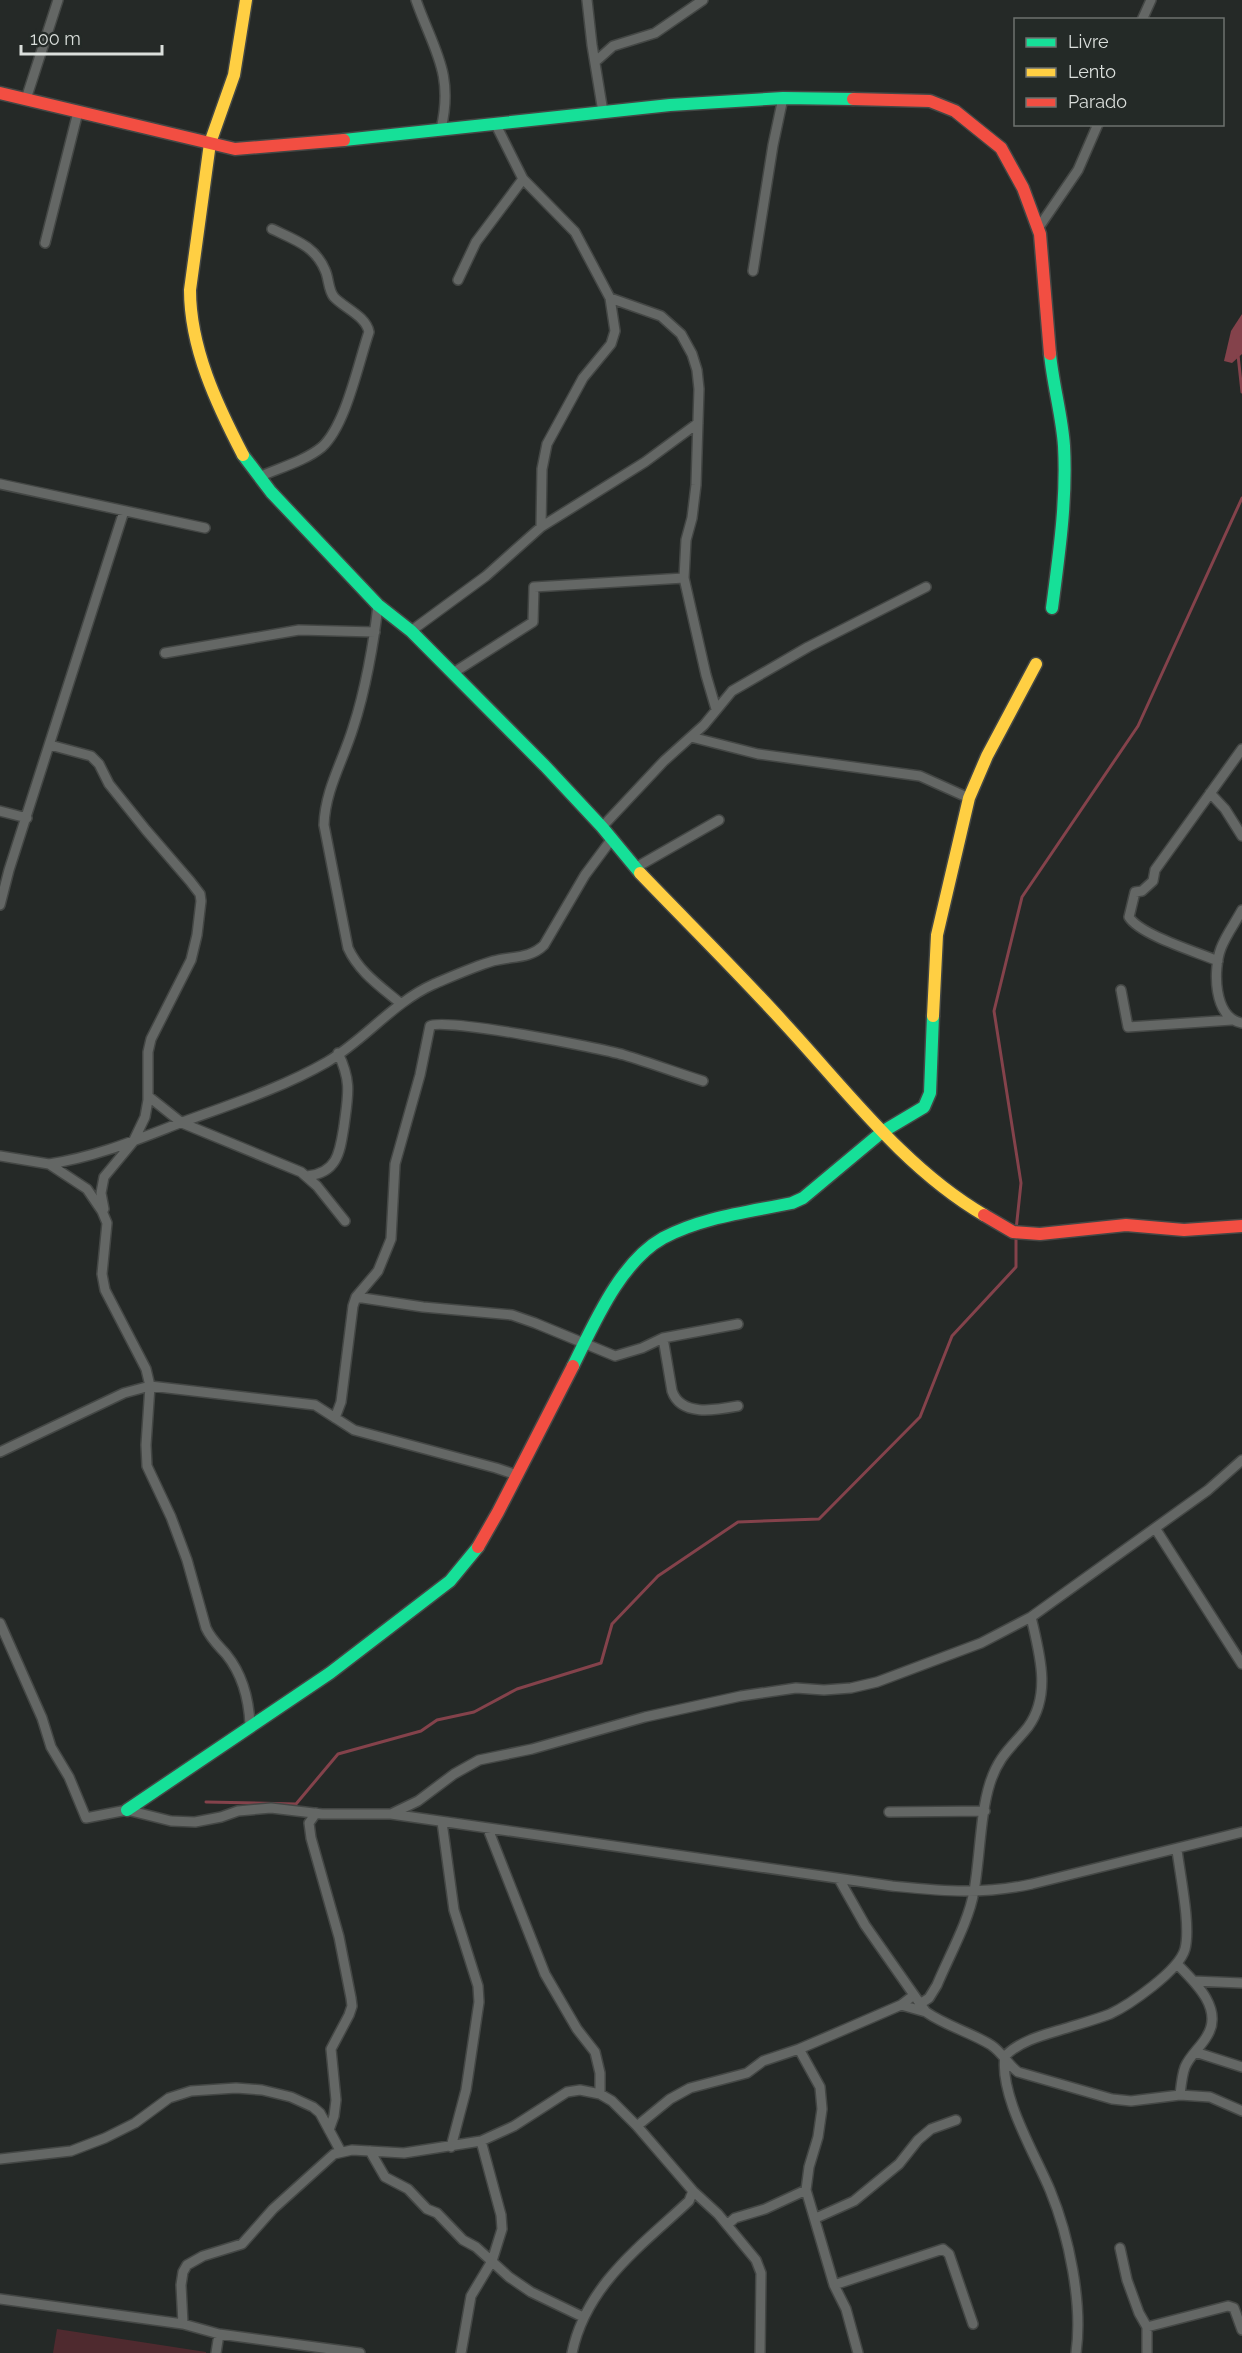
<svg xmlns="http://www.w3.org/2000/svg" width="1242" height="2353" font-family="Raleway,sans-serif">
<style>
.green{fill:#4f2a2f}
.water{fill:#84424b}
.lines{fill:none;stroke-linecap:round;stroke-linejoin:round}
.stream{stroke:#84424b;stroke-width:3}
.street-casing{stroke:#444745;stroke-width:12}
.fast-casing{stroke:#444745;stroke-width:15}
.slow-casing{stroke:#444745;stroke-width:15}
.jam-casing{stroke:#444745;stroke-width:15}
.street{stroke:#646765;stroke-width:9}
.fast{stroke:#16e098;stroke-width:12}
.slow{stroke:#ffcf43;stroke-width:12}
.jam{stroke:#f24e42;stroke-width:12}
</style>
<rect width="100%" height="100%" fill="#252927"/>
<path class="green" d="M 57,2329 L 206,2352 L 206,2353 L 53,2353 Z"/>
<path class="water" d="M 1242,314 L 1242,354 L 1232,363 L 1224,361 L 1231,331 Z"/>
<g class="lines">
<path class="stream" d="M 1238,355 L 1242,392
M 1016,1230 L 1021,1183 L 994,1011 L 1022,897 L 1138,726 L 1242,498
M 206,1802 L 296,1804 L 338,1754 L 421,1731 L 437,1720 L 474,1712 L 517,1689 L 601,1663 L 612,1624 L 658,1576 L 738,1522 L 819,1519 L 920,1417 L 952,1336 L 1016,1267 L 1016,1236"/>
<g class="street-casing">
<path id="street" d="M 416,0 C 434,51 454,73 441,129
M 587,0 L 592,45 L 603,112
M 1142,20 L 1151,0
M 595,62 L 613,46 L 655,33 L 703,0
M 26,99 L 58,0
M 495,123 L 523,179 L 575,232 L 610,298 L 615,331 L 611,344 L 583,378 L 547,444 L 542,469 L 541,527
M 1039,227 L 1078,170 L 1098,124
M 45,243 L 78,112
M 753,271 L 773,145 L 783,98
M 458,280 L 476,242 L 523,179
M 610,298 L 661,316 L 681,334 L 692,354 L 697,370 L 699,389 L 696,485 L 692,518 L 686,540 L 684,578 L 706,675 L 716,709
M 259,477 C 279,468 305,461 322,447 C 346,425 358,364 369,332 C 366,316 344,308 334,297 C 328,290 329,278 325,270 C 315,246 295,240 272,229
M 0,484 L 205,528
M 378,605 C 374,642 365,692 353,728 C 343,761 325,790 324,825 L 348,948 C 359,972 380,986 400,1003
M 411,631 L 486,576 L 541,527 L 645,462 L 698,423
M 165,653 L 299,630 L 375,632
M 453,673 L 533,622 L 534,587 L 684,578
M 691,737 L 758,754 L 920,776 L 969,798
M 50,745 L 91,756 L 99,764 L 109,784 L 146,830 L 190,881 L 200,894 L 201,901 L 197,935 L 191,960 L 151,1039 L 148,1052 L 148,1100 L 145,1117 L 133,1142 L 104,1177 L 101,1193 L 104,1209
M 1210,793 L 1225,809 L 1242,836
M 0,811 L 27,818
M 602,827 L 664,761 L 704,725 L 732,691 L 808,647 L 926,587
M 635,868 L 719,820
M 0,905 L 9,870 L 124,511
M 1242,910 C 1235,923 1226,935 1221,948 C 1213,969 1213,1018 1242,1023
M 1218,961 C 1197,952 1140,935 1129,917 L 1135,892 L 1142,891 L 1153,881 L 1155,870 L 1242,749
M 1121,990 L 1128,1027 L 1232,1020
M 148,1096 L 182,1123 L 301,1172 L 317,1186 L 345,1221
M 0,1156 L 49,1164 L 87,1189 L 102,1211 L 107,1223 L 102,1274 L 105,1290 L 146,1369 L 150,1386 L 146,1445 L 147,1466 L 171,1517 L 187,1560 L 206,1628 C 211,1639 218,1645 226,1654 C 243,1675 249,1700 250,1725
M 49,1164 C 96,1157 136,1140 180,1123 C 229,1105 282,1088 327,1062 C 366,1039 392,1003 434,984 C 453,976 473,967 493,961 C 512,956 530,959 544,945 L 585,875 L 611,840
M 307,1176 C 338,1173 340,1151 344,1126 C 348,1095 352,1082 338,1053
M 356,1297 L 423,1307 L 512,1315 L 535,1323 L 615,1356 L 642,1348 L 663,1338 L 738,1324
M 663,1338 L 672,1391 C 681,1417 716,1410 738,1406
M 335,1418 L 341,1402 L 353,1306 L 356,1297 L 378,1271 L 391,1239 L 395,1164 L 420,1075 L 430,1026 C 443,1017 600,1048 624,1055 C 651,1063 677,1073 703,1081
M 0,1452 L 124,1393 L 150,1386 L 315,1405 L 354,1430 L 496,1468 L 517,1475
M 1155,1528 L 1242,1664
M 0,1623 L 42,1718 L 51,1747 L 69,1777 L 86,1818 L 127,1810 L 171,1821 L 195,1822 L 221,1817 L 238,1811 L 271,1808 L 322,1814 L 391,1814 L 892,1886 C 944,1891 981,1895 1032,1884 L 1242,1832
M 889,1812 L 985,1811
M 316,1813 L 309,1823 L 311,1838 L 339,1937 L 351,1998 L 352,2006 L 349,2015 L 331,2049 L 336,2100 L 334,2116 L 329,2130
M 391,1814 L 418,1801 L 454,1774 L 479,1760 L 532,1749 L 645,1717 L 741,1696 L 796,1688 L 824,1690 L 851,1688 L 877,1682 L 981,1643 L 1031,1617 L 1208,1490 L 1242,1460
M 442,1822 L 454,1910 L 478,1986 L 479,2002 L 466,2090 L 451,2147
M 488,1829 L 545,1974 L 577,2029 L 595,2052 L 600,2073 L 600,2094
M 839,1879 L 865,1925 L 926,2012 C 946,2026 970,2032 991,2045 C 1003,2053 1007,2064 1018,2072 L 1112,2099 L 1131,2101 L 1180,2095 L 1210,2097 L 1242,2111
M 1177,1964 C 1195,1982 1224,2009 1207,2036 C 1201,2047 1190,2055 1185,2067 C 1182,2075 1181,2086 1180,2095
M 1193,1981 L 1242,1983
M 920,2004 L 929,1998 L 937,1985 C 949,1956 969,1921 974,1891 C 980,1858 980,1814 990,1783 C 999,1755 1012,1747 1028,1727 C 1052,1694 1039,1652 1031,1617
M 901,2005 L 926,2012
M 799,2049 L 820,2087 L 822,2109 L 818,2137 L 809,2167 L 806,2190 L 834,2285 L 846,2309 L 858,2353
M 1195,2052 L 1242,2067
M 637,2126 L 670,2099 L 690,2088 L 747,2073 L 763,2061 L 799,2049 L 848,2028 L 901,2005 L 914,1995
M 370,2151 L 385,2177 L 408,2189 L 427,2209 L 437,2213 L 463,2240 L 476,2247 L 509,2277 L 531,2292 L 583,2317
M 0,2159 L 71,2151 L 105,2138 L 135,2123 L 169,2098 L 191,2091 L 236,2088 L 262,2090 L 291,2097 L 313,2107 L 320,2113 L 341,2152
M 816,2218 L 854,2201 L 899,2164 L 918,2140 L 931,2129 L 956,2120
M 727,2225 L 735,2218 L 765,2209 L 806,2190
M 1120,2248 L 1127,2280 L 1139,2313 L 1147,2327 L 1147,2353
M 834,2285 L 943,2249 L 949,2254 L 973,2324
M 0,2299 L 183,2324 L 219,2334 L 360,2353
M 183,2324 L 181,2285 L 183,2272 L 187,2265 L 203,2256 L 242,2244 L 273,2209 L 334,2154 L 352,2150 L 404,2153 L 481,2141 L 514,2126 L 567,2092 L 580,2090 L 600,2094 L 612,2101 L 637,2126 L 693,2191 L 718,2214 L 756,2260 L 761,2273 L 760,2353
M 1147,2327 L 1228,2306 L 1234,2308 L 1242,2330
M 216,2353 L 219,2334
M 461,2353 L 471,2296 L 492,2261 L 502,2229 L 501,2215 L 481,2141
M 572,2353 C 586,2285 641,2246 689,2201 L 693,2191
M 1076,2353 C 1083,2304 1069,2236 1050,2190 C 1035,2154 999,2095 1005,2056 C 1022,2039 1048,2034 1070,2027 C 1083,2023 1097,2019 1110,2014 C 1129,2005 1179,1971 1185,1949 C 1191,1926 1180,1875 1177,1850"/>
</g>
<g class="fast-casing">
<path id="fast" d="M 344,140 L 670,105 L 783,98 L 853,99
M 1050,354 C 1053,385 1062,416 1064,446 C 1067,500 1059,554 1052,608
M 243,455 L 271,492 L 378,605 L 411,631 L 545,766 L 602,827 L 640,873
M 573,1366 C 594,1324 620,1262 663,1238 C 702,1217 749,1212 792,1203 L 803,1198 L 882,1132 L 924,1107 L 930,1093 L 933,1016
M 127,1810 L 330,1673 L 450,1581 L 478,1547"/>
</g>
<g class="slow-casing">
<path id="slow" d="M 243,455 C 217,405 190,348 190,290 L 210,143 L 234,75 L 246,0
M 640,873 C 688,923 738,972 785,1024 C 847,1091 905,1169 984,1215
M 933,1016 L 937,935 L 969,798 L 987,756 L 1036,664"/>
</g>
<g class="jam-casing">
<path id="jam" d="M 0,93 L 235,149 L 344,140
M 853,99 L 930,101 L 955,111 L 1001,148 L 1023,188 L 1040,234 L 1050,354
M 984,1215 L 1013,1232 L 1040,1234 L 1126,1225 L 1184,1230 L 1242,1226
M 478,1547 L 498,1512 L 573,1366"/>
</g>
<use href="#street" class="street"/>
<use href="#fast" class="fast"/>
<use href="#slow" class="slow"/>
<use href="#jam" class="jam"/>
</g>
<rect x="1014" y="18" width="210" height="108" fill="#242a27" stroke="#6d726f" stroke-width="1.5"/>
<rect x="1026" y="38" width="30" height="9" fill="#16e098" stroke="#6d726f" stroke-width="1.5"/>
<text x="1068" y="48" font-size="18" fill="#dbdfdc">Livre</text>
<rect x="1026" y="68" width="30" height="9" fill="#ffcf43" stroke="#6d726f" stroke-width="1.5"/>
<text x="1068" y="78" font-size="18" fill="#dbdfdc">Lento</text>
<rect x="1026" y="98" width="30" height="9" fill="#f24e42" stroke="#6d726f" stroke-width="1.5"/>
<text x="1068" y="108" font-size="18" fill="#dbdfdc">Parado</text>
<path d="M21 45v9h141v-9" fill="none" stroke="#dbdfdc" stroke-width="3"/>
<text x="30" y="45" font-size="18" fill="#dbdfdc" stroke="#242a27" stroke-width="4.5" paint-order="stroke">100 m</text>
</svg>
